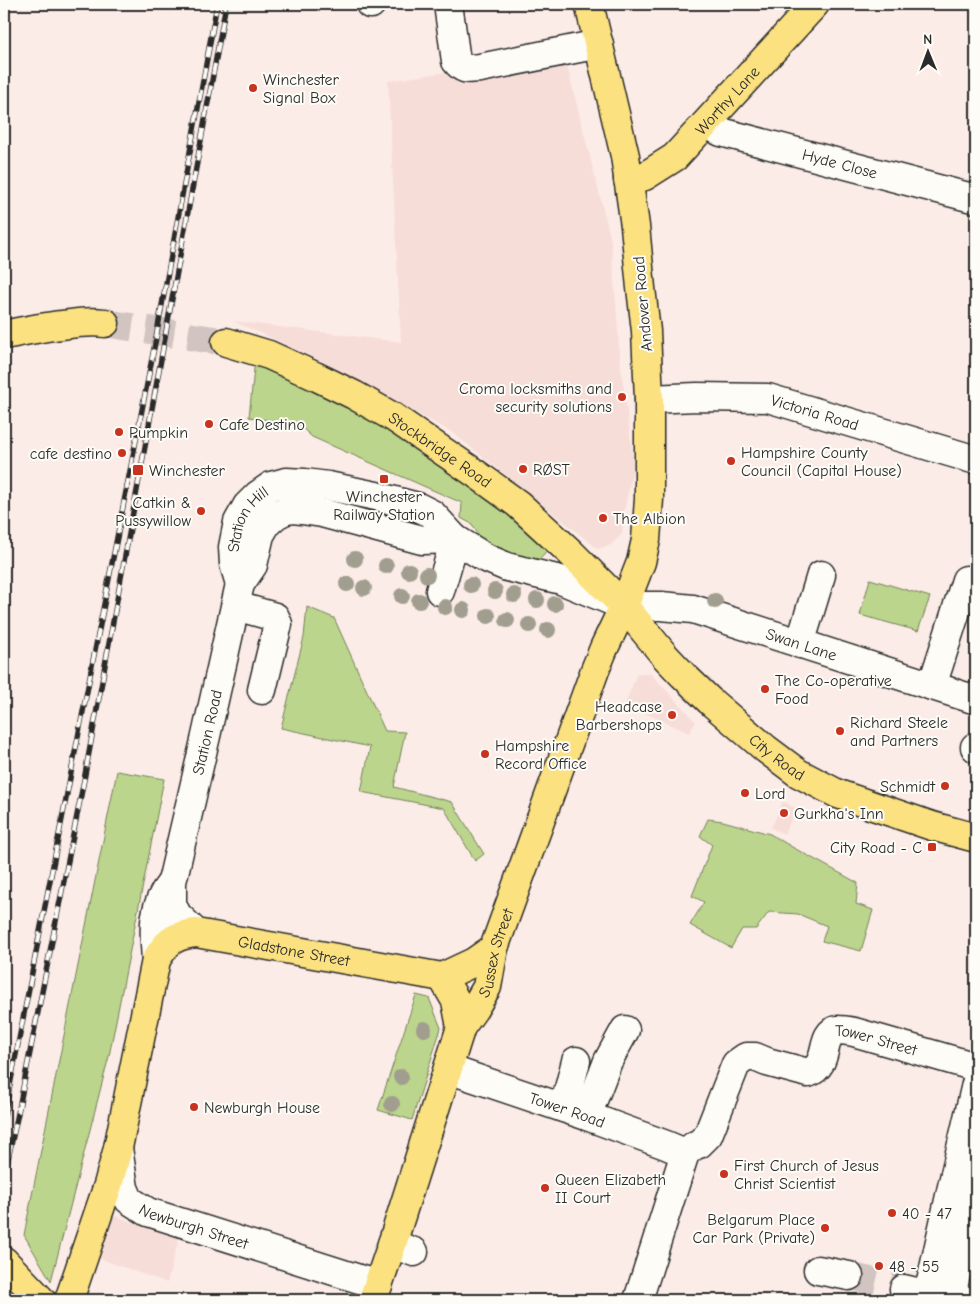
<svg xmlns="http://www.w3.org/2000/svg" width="980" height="1304" font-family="'Comic Neue',sans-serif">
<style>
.built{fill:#f7ddd8}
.green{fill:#bcd58c;stroke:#74805c}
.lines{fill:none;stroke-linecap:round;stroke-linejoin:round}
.minor-tunnel{stroke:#d2c5c1;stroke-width:28;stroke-dasharray:28 14;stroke-linecap:butt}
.major-tunnel{stroke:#d2c5c1;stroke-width:28;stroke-dasharray:28 14;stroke-linecap:butt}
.minor-casing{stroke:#2b2b2b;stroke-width:31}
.major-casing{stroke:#2b2b2b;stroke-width:31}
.minor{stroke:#fdfcf7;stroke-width:28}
.major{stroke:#fbe180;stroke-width:28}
.rail-casing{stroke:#2b2b2b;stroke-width:5.5}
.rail{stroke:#fdfcf7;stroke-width:4;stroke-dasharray:11;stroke-linecap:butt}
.tree{fill:#a19e90}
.poi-dot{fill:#c8321e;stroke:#fdfcf7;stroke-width:2}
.labels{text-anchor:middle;stroke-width:4;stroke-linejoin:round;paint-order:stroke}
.poi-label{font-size:16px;fill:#2b2b2b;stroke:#fdfcf7;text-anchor:start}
.street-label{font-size:16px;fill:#2b2b2b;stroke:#fdfcf7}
</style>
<rect width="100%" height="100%" fill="#fcece7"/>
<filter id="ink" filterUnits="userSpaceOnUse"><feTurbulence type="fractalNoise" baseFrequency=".02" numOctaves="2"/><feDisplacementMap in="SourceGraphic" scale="10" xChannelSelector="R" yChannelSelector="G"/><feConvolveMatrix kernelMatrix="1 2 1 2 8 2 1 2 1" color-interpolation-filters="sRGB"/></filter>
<g filter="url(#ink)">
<path class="built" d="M 565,58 L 611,240 L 621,368 L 634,464 L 625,507 L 622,534 L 611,545 L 598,549 L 453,433 L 315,358 L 233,321 L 401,342 L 388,81 L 466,69 Z
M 637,673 L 651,674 L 696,722 L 689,733 L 625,704 Z
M 783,801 L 797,809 L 784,834 L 771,828 Z
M 109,1214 L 179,1238 L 167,1283 L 95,1257 Z"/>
<path class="green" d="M 255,359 L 393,424 L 551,545 L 535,565 L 493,553 L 480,538 L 472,524 L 461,518 L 462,503 L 312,437 L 299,425 L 249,417 Z
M 870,579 L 930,597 L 918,631 L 860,615 Z
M 307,607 L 334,618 L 385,731 L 405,732 L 394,787 L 452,802 L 484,854 L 475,861 L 444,808 L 361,792 L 370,747 L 281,728 L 304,637 Z
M 117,771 L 164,779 L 109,1056 L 51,1281 L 24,1235 Z
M 708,819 L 723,821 L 770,834 L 792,847 L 858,883 L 856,904 L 873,910 L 861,951 L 822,941 L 827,926 L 798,914 L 769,912 L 756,929 L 742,929 L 731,948 L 690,925 L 704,902 L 692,896 L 712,845 L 700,836 Z
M 416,995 L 429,998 L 441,1028 L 412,1120 L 378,1110 Z"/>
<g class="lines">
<path class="minor-tunnel" d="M 849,1276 L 904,1289"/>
<path class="major-tunnel" d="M 105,323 L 226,342"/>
<g class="minor-casing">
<g id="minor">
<path d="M 370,4 L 371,4"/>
<path d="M 448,4 L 456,61 C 464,71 468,69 480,68 L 599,44"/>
<path id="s1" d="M 706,124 L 721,132 L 976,199"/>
<path id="s2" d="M 649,399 L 697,397 L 768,398 L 976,460"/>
<path id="s3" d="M 240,584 L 234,564 L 233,547 L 238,522 L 247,506 L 258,495 L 271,486 L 286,482 L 305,483 L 328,486 L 376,496 L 418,507 L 432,514 L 455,539 L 486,558 L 507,567 L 561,580 L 624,606 L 661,606 L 693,609 L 976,700"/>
<path d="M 440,591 L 455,539"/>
<path d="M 236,606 L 275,617 L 278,624 L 262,690"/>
<path d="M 800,644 L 821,575"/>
<path d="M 932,686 L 966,580"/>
<path d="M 975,747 L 976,748"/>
<path id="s4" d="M 196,933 L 177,915 L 172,904 L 172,882 L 206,736 L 240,584 L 253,565 L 260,535 L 267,523 L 276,515 L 286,510 L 294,509 L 302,510 L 322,513 L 422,540 L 455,539"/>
<path d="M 156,960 C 154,930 151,908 171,883"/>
<path id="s5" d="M 448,1069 L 587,1116 L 666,1145 L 685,1153"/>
<path d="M 564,1108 L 576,1061"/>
<path d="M 587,1116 L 608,1061 L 625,1030"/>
<path id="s6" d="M 118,1148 L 124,1188 L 129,1200 L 148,1212 L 378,1285"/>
<path d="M 392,1244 L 414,1252"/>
<path d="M 818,1270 L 849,1276"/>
<path d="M 904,1289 L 929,1295"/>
<path id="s7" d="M 638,1300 L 685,1153 L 695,1145 L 699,1144 L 708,1135 L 736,1064 L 746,1057 L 755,1057 L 767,1062 L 808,1073 C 831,1066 819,1032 838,1030 C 843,1030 849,1031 854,1032 L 976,1067"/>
<path d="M 927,1300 L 951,1191 L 976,1084"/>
<path d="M 964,1300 L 951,1297 L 976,1182"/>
</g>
</g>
<g class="major-casing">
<g id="major">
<path id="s8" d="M 628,180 L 645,176 L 675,157 L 815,4"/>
<path d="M 4,335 C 23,331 42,327 62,325 C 77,323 90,321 105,323"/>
<path id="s9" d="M 226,342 L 269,355 L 315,376 L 354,395 L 393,417 L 475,473 L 518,504 L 570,552 L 624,606 L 665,656 L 683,675 L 710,701 L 766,749 L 798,773 L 838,794 L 932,826 L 976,838"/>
<path d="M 442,977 L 456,1001 L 461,1027"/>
<path d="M 4,1261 L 41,1300"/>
<path id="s10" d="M 69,1300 L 108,1185 L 118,1148 L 156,960 C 167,941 175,935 196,933 L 442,977 L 474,962 L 494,948"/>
<path id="s11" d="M 373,1300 L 392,1244 L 461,1027 L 474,1009 L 487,987 L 494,948 L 595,670 L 604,648 L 624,606 L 641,562 L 646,540 L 649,499 L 649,399 L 646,331 L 641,288 L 635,226 L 625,156 L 589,4"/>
</g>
</g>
<use href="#minor" class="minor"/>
<use href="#major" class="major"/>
<g class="rail-casing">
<path id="rail" d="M 4,1116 L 156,338 L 217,4
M 4,1177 L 17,1118 L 84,780 L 226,4"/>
</g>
<use href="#rail" class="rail"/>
</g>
<g class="tree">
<circle cx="355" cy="559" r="8"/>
<circle cx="386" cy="566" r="8"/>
<circle cx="409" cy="571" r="8"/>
<circle cx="427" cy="575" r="8"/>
<circle cx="347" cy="584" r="8"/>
<circle cx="471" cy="585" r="8"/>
<circle cx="364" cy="588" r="8"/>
<circle cx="495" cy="591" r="8"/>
<circle cx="514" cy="595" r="8"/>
<circle cx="402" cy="596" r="8"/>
<circle cx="537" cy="600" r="8"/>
<circle cx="419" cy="601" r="8"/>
<circle cx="715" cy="601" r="8"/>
<circle cx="555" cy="604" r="8"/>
<circle cx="445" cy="607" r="8"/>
<circle cx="463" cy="610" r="8"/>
<circle cx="488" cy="616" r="8"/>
<circle cx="507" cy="620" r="8"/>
<circle cx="529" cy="625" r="8"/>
<circle cx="548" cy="630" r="8"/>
<circle cx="424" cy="1029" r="8"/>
<circle cx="401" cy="1077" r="8"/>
<circle cx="392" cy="1104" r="8"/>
</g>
</g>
<g class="poi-dot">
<circle cx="253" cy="88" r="5"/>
<circle cx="622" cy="397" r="5"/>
<circle cx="209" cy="424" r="5"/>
<circle cx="119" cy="432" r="5"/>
<circle cx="122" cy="453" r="5"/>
<circle cx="731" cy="461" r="5"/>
<circle cx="523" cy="469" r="5"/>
<rect x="132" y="464" width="12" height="12" rx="2.5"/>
<rect x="379" y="474" width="10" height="10" rx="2.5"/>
<circle cx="201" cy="511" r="5"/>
<circle cx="603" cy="518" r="5"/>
<circle cx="765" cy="689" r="5"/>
<circle cx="672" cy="715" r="5"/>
<circle cx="840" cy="731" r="5"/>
<circle cx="485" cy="754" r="5"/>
<circle cx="945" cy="786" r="5"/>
<circle cx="745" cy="793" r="5"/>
<circle cx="784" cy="813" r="5"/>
<rect x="927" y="842" width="10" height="10" rx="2.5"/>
<circle cx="194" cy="1107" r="5"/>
<circle cx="724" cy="1174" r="5"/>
<circle cx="545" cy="1188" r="5"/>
<circle cx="892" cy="1213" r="5"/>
<circle cx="825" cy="1228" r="5"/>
<circle cx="879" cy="1266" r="5"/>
</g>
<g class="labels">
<g class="poi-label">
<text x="263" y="85">Winchester<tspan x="263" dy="18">Signal Box</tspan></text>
<text x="612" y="394" text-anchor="end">Croma locksmiths and<tspan x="612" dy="18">security solutions</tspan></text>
<text x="219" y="430">Cafe Destino</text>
<text x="129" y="438">Pumpkin</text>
<text x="741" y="458">Hampshire County<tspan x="741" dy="18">Council (Capital House)</tspan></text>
<text x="112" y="459" text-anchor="end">cafe destino</text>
<text x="533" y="475">RØST</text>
<text x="149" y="476">Winchester</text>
<text x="384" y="502" text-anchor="middle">Winchester<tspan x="384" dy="18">Railway Station</tspan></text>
<text x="191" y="508" text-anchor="end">Catkin &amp;<tspan x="191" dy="18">Pussywillow</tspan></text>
<text x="613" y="524">The Albion</text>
<text x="775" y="686">The Co-operative<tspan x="775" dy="18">Food</tspan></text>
<text x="662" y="712" text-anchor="end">Headcase<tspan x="662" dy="18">Barbershops</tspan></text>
<text x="850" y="728">Richard Steele<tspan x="850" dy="18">and Partners</tspan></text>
<text x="495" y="751">Hampshire<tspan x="495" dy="18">Record Office</tspan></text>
<text x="935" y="792" text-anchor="end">Schmidt</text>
<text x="755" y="799">Lord</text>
<text x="794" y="819">Gurkha's Inn</text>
<text x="922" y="853" text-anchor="end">City Road - C</text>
<text x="204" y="1113">Newburgh House</text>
<text x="734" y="1171">First Church of Jesus<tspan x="734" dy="18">Christ Scientist</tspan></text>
<text x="555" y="1185">Queen Elizabeth<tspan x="555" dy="18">II Court</tspan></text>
<text x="902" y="1219">40 - 47</text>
<text x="815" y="1225" text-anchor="end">Belgarum Place<tspan x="815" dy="18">Car Park (Private)</tspan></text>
<text x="889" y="1272">48 - 55</text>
</g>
<g class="street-label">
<text dy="6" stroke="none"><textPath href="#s8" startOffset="130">Worthy Lane</textPath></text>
<text dy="6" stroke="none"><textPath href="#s1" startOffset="140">Hyde Close</textPath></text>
<text transform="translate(642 304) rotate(-95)" y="6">Andover Road</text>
<text dy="6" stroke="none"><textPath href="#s2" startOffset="168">Victoria Road</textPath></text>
<text dy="6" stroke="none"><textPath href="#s9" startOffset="241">Stockbridge Road</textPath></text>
<text dy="6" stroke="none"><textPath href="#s3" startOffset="70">Station Hill</textPath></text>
<text dy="6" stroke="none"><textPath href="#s3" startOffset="679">Swan Lane</textPath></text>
<text dy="6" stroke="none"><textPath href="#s4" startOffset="214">Station Road</textPath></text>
<text dy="6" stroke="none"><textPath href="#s9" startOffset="699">City Road</textPath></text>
<text dy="6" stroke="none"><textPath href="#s10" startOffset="502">Gladstone Street</textPath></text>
<text dy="6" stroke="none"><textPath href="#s11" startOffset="370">Sussex Street</textPath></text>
<text dy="6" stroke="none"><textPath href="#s7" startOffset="432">Tower Street</textPath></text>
<text dy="6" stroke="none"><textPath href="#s5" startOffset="126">Tower Road</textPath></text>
<text dy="6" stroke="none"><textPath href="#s6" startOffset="124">Newburgh Street</textPath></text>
</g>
</g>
<rect width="980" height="1304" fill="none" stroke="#fdfcf7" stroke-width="20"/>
<rect x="10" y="10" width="960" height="1284" fill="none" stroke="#2b2b2b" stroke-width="2" filter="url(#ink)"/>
<g transform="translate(928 52) rotate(359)" stroke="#fdfcf7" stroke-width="4" paint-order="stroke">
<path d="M0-4L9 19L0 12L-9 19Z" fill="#2b2b2b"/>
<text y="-8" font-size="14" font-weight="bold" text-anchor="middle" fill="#2b2b2b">N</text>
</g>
</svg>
